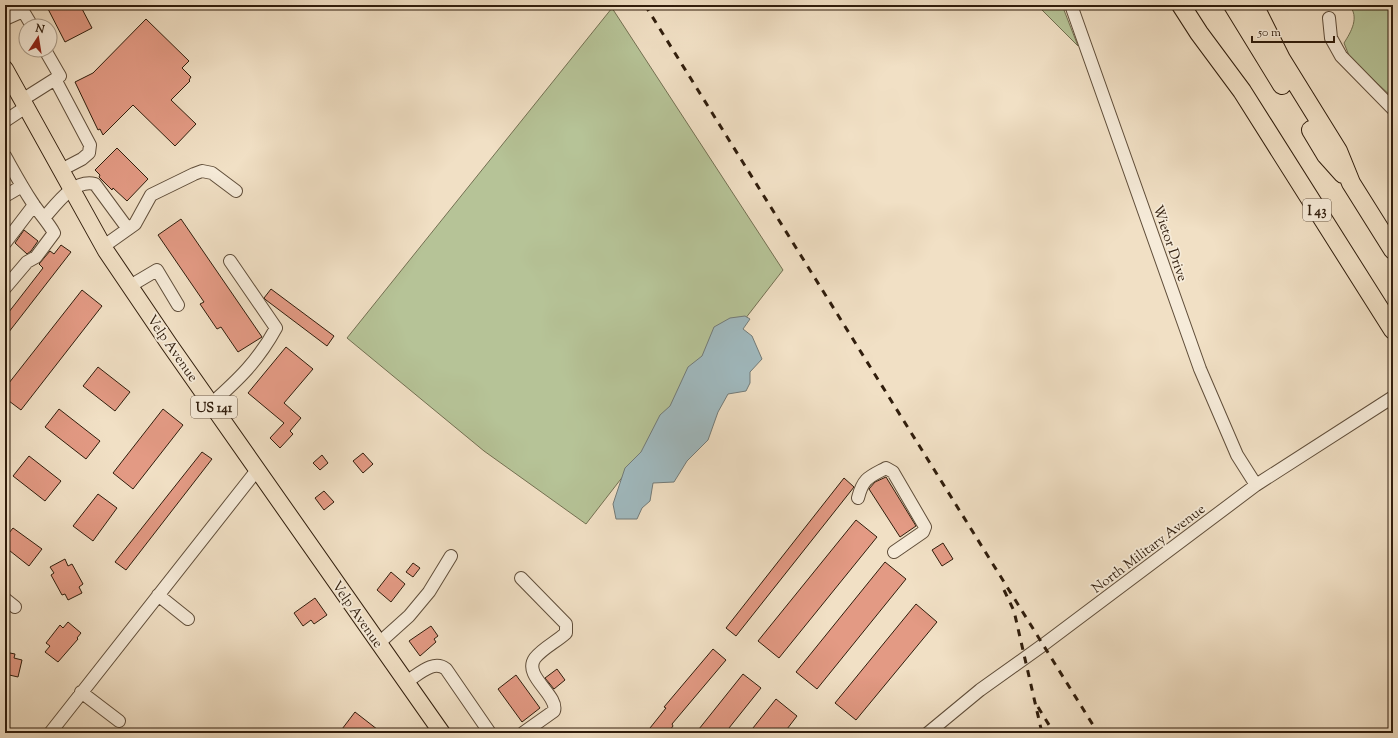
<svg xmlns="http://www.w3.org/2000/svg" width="1398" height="738" font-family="'Sorts Mill Goudy',serif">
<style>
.green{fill:#b6c397;stroke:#737052}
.water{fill:#a0bac0;stroke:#737b78}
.building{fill:#e39a84;stroke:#301d0c}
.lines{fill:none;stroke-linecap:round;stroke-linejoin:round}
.minor-casing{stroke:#604e3a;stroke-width:14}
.major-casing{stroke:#301d0c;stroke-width:18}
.highway-casing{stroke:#301d0c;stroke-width:20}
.minor{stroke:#f6ebd9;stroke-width:12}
.major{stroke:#f1e0c5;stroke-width:16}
.highway{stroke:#f1e0c5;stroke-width:18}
.rail{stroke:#301d0c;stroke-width:3;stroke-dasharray:7 7;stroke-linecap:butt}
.labels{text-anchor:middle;stroke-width:3.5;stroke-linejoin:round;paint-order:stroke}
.shield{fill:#f6ebd9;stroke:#6b5b4a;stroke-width:1}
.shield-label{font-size:13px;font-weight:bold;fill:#301d0c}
.street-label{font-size:14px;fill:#301d0c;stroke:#f6ebd9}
</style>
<rect width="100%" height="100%" fill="#f1e0c5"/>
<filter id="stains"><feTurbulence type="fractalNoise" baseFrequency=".005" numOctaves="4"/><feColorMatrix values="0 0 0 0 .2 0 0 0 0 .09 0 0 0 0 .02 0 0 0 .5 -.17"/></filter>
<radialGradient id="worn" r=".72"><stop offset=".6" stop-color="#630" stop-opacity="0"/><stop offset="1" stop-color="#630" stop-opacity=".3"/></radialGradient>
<path class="green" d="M 1037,5 L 1062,5 L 1078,46 Z
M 1349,5 L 1393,5 L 1393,98 L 1350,58 L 1344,43 C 1351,32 1360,17 1349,5 Z
M 612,8 L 783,270 L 586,524 L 484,451 L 347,338 Z"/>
<path class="water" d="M 745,316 L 750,319 L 743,329 L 752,336 L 762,359 L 750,372 L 750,383 L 746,391 L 728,394 L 718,412 L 708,440 L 687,461 L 674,482 L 653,483 L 650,501 L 642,508 L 637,519 L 616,519 L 613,504 L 625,468 L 641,452 L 660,415 L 670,406 L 688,367 L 702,356 L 714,327 L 730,318 Z"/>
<path class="building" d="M 46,5 L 80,5 L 92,28 L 65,42 Z
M 146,19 L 189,61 L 182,68 L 191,77 L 189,80 L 190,81 L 171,100 L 196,124 L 175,146 L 133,105 L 103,135 L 100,129 L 98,130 L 75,82 L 93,73 Z
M 117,148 L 148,179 L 127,201 L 113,188 L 112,190 L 99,177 L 100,175 L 95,170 Z
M 181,219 L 262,337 L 238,352 L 221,327 L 217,329 L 200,304 L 204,302 L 158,235 Z
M 24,230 L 38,241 L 31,251 L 27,254 L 15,243 Z
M 61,245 L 71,252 L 5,337 L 5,317 L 43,268 L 39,264 L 50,251 L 54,254 Z
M 271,289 L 334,336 L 327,346 L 266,300 L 264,298 Z
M 82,290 L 102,306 L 21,410 L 5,398 L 5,388 Z
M 286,347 L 313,369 L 284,403 L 301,418 L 290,431 L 293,434 L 280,448 L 270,438 L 284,423 L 248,393 Z
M 98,367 L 130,392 L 115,411 L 83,386 Z
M 59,409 L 100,441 L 86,459 L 45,427 Z
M 163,409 L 183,425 L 133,489 L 113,473 Z
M 202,452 L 212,459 L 126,570 L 115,562 Z
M 363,453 L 373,464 L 363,473 L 353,461 Z
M 322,455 L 328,463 L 320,470 L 313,463 Z
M 29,456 L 61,481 L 45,501 L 13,476 Z
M 886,477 L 916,526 L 900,537 L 869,489 L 875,482 Z
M 844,478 L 854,487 L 736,636 L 726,628 Z
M 324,491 L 334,502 L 324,510 L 315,498 Z
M 98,494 L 117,508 L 93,541 L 73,526 Z
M 856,520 L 877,537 L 779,658 L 758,641 Z
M 13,528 L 42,549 L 29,566 L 5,547 L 5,538 Z
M 943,543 L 953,559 L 942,566 L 932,550 Z
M 65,559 L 68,566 L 72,564 L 83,584 L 79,587 L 82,593 L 68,600 L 65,594 L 62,595 L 51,575 L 54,573 L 50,567 Z
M 885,562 L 906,579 L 817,689 L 796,672 Z
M 413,563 L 420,568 L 413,577 L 406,572 Z
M 391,572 L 405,584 L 391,602 L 377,590 Z
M 315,598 L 327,615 L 314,624 L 311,620 L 303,626 L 294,613 Z
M 916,604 L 937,622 L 856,720 L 835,703 Z
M 68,622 L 81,633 L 77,638 L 78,639 L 58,662 L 45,652 L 50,646 L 46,643 L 60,625 L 63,628 Z
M 431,626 L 438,636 L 434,639 L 436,642 L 420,656 L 409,641 Z
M 713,649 L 726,660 L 672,724 L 673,726 L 668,733 L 646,733 L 666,708 L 664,707 Z
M 5,652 L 15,654 L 14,658 L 22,660 L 18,677 L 5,674 Z
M 557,669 L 565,680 L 554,689 L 545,678 Z
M 743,674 L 761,688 L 725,733 L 703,733 L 699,729 Z
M 516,675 L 540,708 L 522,722 L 498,689 Z
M 776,699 L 797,716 L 784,733 L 749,733 Z
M 355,712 L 382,733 L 339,733 Z"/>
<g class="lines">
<g class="minor-casing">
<path id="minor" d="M 1071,5 L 1200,369 L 1237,455 L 1256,485
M 1329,18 L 1331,38 L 1341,56 L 1393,109
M 5,19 L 23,11 L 32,26
M 55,79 L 90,145 L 89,153 L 82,159 L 61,170
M 22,100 L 60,76 L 45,50
M 5,121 L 26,107
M 5,156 C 14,172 22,187 32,202 C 39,213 48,222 54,233 L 36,257 L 27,262 L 5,288
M 5,196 L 22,186
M 45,217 C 57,203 74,179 95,184 L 128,229
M 5,243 L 34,205
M 104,246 L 135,224 L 151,195 L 194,174 L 202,171 L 212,173 L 236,191
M 130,286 L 157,270 L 178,305
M 211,404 C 239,379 258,361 276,328 L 230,261
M 858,498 C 863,478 869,477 886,468 L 893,472 L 925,527 L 923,532 L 894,552
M 521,578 L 566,624 L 566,633 C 556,642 543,648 535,658 C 522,676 559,695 554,711 L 523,733
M 158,595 L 188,619
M 5,599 L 15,607
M 379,643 L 409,616 L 429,592 L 451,556
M 406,682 C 418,675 433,659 446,669 L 490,733
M 81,692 L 119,721
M 50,733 L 257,470
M 928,733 L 980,690 L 1043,645 L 1256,485 L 1393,397"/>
</g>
<g class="major-casing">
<path id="major" d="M 5,69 L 106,251 L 169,344 L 442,733"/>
</g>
<g class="highway-casing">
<path id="highway" d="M 1181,5 L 1199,33 L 1242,91 L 1393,330
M 1233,5 L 1282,85
M 1254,5 L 1281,59 L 1338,151 L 1351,183 L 1393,250
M 1311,130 L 1326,155 L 1343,174"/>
</g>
<use href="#minor" class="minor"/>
<use href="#major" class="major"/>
<use href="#highway" class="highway"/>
<path class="rail" d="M 645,5 L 1098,733
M 1004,590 L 1014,611 L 1042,733
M 1038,707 L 1054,733"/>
</g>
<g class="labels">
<g class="shield">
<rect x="1303" y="199" width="28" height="22" rx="3"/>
<rect x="191" y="396" width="46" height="22" rx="3"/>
</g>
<g class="shield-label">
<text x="1317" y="215">I 43</text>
<text x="214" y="412">US 141</text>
</g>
<g class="street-label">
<text transform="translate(1171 243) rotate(71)" y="5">Wietor Drive</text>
<text transform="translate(173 348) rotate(55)" y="5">Velp Avenue</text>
<text transform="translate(1148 548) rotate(-37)" y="5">North Military Avenue</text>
<text transform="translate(358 614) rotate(55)" y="5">Velp Avenue</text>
</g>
</g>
<rect width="1398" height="738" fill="none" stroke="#f1e0c5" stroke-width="20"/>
<rect x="6" y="6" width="1386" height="726" fill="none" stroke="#301d0c" stroke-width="2"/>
<rect x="10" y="10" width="1378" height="718" fill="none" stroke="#301d0c"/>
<g transform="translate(38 38) rotate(12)"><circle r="19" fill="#f6ebd9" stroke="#a79987"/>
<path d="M0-3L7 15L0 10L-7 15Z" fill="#8f2418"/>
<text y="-6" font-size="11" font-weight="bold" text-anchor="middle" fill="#301d0c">N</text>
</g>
<path d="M1252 36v6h82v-6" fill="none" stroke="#301d0c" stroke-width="2"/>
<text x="1258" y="36" font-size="12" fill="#301d0c" stroke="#f6ebd9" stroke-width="3" paint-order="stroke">50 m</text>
<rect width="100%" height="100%" filter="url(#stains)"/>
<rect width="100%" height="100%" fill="url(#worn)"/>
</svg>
